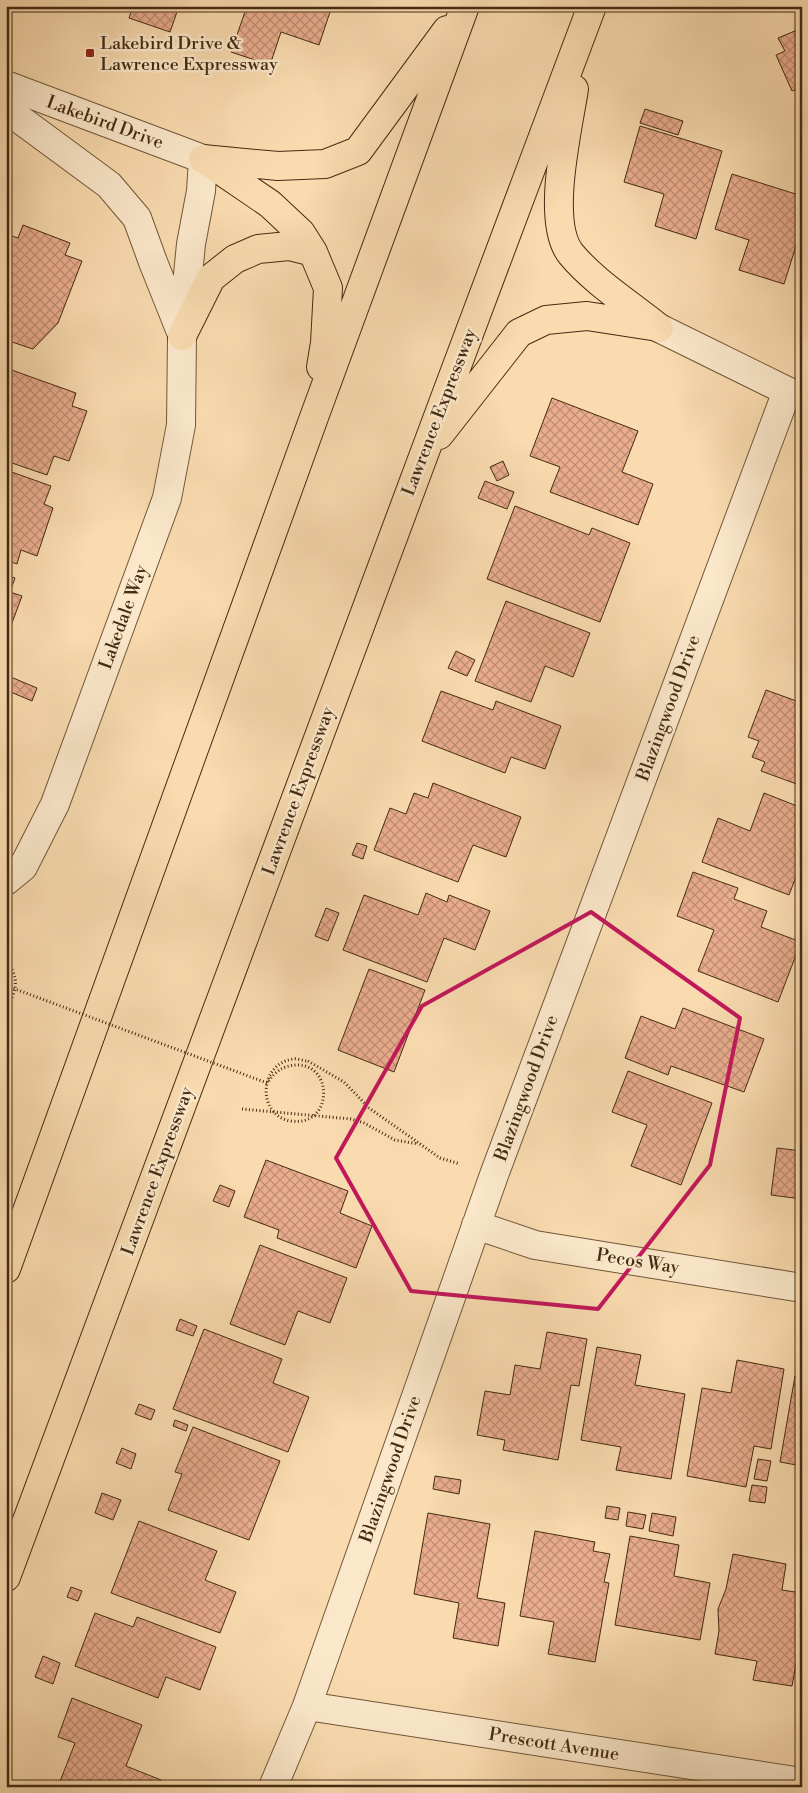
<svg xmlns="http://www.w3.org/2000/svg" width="808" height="1793" font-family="'Libre Bodoni',serif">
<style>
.building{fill:url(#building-cross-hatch);stroke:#452b13}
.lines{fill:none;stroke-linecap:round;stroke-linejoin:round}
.minor-casing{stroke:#72573a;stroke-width:30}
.highway-casing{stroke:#452b13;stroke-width:30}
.path{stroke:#452b13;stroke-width:3;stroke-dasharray:1 2.5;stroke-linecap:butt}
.minor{stroke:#fbe8cb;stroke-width:28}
.highway{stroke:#f9dbaf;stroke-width:28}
.path-bridge{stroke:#452b13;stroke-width:3;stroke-dasharray:1 2.5;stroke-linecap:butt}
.marked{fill:none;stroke:#c2185b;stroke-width:4;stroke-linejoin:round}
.poi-dot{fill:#8f2418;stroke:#fbe8cb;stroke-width:2}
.labels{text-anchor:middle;stroke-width:5;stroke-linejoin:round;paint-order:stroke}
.poi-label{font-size:18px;fill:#452b13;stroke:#fbe8cb;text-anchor:start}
.street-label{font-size:18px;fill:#452b13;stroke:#fbe8cb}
</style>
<defs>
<pattern id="building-cross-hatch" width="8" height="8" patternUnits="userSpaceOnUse" patternTransform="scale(1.25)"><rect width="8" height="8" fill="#eaad8e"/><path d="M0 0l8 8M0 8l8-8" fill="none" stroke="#bf8d73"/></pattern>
</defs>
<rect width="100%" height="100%" fill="#f9dbaf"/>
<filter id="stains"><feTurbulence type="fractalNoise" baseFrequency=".004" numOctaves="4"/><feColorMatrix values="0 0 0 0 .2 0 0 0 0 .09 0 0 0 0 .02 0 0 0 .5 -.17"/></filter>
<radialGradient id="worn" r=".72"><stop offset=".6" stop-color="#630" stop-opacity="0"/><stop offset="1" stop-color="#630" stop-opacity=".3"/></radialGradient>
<path class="building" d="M 133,6 L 179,6 L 170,32 L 129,18 Z
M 247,6 L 332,6 L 319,45 L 281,32 L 270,65 L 231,52 Z
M 802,28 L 802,87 L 792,91 L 776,55 L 785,51 L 778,38 Z
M 645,109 L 683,121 L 678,135 L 640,123 Z
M 640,126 L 722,151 L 696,239 L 655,226 L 664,194 L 624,182 Z
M 732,174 L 802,196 L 802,227 L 784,284 L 739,270 L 749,240 L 715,229 Z
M 23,225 L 70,243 L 65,255 L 82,261 L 58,323 L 33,349 L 6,340 L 6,234 L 18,238 Z
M 6,368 L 76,393 L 72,406 L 87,411 L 69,461 L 54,456 L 47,475 L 6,461 Z
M 552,398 L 638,431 L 622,472 L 653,484 L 638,525 L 550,492 L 560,467 L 530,456 Z
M 503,461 L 509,475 L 497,481 L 490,467 Z
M 6,470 L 51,486 L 44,504 L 53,508 L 37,556 L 21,550 L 17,564 L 6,560 Z
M 485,481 L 514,492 L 507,509 L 478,498 Z
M 515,506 L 589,535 L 592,528 L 630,543 L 600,622 L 487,579 Z
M 6,575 L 15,578 L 10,592 L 22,596 L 6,639 Z
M 506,601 L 590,633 L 573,677 L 545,666 L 531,702 L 475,681 Z
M 456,651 L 475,660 L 467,676 L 448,668 Z
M 6,675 L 37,688 L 32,701 L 6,690 Z
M 766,690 L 802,703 L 802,786 L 761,771 L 765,762 L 752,757 L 759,741 L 748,737 Z
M 441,691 L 493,710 L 496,701 L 561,726 L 545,769 L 511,757 L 505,773 L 422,741 Z
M 433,783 L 521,817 L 506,857 L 473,845 L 458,882 L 374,850 L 390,808 L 406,814 L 414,793 L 428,798 Z
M 764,793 L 802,808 L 802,861 L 789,895 L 702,862 L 718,818 L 750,831 Z
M 357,843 L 367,846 L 363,859 L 352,855 Z
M 693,872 L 738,888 L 734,899 L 767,911 L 761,927 L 801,942 L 778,1002 L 698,971 L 714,930 L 677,916 Z
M 426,893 L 447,902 L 449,895 L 490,911 L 475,950 L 444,938 L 427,982 L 343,950 L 364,895 L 418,915 Z
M 326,908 L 339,913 L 328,941 L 315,936 Z
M 369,969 L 425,990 L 394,1072 L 338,1050 Z
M 683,1008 L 764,1039 L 744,1092 L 671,1066 L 668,1075 L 625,1058 L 641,1016 L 675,1029 Z
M 628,1071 L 712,1103 L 681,1185 L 631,1166 L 647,1125 L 612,1112 Z
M 777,1148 L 802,1151 L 802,1199 L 771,1195 Z
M 266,1160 L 348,1191 L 340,1213 L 372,1226 L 356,1268 L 277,1238 L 279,1230 L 244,1217 Z
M 220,1185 L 235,1191 L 229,1207 L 213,1201 Z
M 260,1245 L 347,1278 L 330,1323 L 298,1311 L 285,1345 L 230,1324 Z
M 180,1319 L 197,1326 L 193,1336 L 176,1330 Z
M 204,1329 L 282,1359 L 273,1383 L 309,1397 L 288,1452 L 173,1409 Z
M 547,1332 L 587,1339 L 579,1386 L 571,1385 L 558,1460 L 503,1450 L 505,1440 L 477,1435 L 485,1391 L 510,1395 L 515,1365 L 540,1369 Z
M 597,1347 L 641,1355 L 635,1385 L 685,1394 L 671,1479 L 616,1470 L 621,1447 L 581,1440 Z
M 737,1360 L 784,1369 L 771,1449 L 754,1446 L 746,1487 L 687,1476 L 702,1388 L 731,1393 Z
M 795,1376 L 802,1377 L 802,1466 L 780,1462 Z
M 139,1404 L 155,1410 L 151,1420 L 135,1414 Z
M 175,1420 L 188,1425 L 186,1431 L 173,1426 Z
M 193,1427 L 280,1461 L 249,1540 L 168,1510 L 182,1474 L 175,1472 Z
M 122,1448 L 136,1454 L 131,1469 L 116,1463 Z
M 758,1459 L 771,1461 L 767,1481 L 754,1479 Z
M 435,1476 L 461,1480 L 459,1494 L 433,1489 Z
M 752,1485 L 767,1487 L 765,1503 L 749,1501 Z
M 102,1493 L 121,1500 L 113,1520 L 95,1513 Z
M 607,1506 L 620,1508 L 618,1520 L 605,1518 Z
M 628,1512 L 646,1515 L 643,1529 L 626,1526 Z
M 428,1513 L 490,1524 L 477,1598 L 505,1603 L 498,1646 L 453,1638 L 459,1603 L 414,1594 Z
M 652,1513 L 676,1517 L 673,1536 L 649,1531 Z
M 139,1521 L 217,1551 L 205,1580 L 236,1592 L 220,1633 L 111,1593 Z
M 535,1531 L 595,1542 L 593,1551 L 610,1554 L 604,1582 L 609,1583 L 595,1662 L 548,1654 L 554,1622 L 520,1616 Z
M 630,1536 L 679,1545 L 674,1576 L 710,1583 L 700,1640 L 615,1625 Z
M 733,1554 L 786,1564 L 782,1590 L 802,1593 L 802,1632 L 792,1686 L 753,1680 L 757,1661 L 715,1654 L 719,1631 L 718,1609 L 726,1589 Z
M 71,1587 L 82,1591 L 78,1601 L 67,1597 Z
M 95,1613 L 133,1627 L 137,1617 L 216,1647 L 200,1690 L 166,1677 L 158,1698 L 75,1666 Z
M 43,1656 L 60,1663 L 53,1684 L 35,1677 Z
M 72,1698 L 142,1725 L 126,1766 L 161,1780 L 158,1787 L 66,1787 L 59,1784 L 75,1743 L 58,1737 Z"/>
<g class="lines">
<g class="minor-casing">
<path id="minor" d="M 6,85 L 203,159 L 201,191 L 191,244 L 182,336 L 181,425 L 167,498 L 55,804 L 23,867 L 6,881
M 6,109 L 109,185 L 137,218 L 153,262 L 181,332
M 659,328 L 787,391 L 802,397
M 476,1225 L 535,1245 L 802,1288
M 307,1706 L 802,1782
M 273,1787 L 307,1706 L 494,1175 L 787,391"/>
</g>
<g class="highway-casing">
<path id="highway" d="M 574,89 C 568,129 545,222 571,254 C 594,282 631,305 659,328
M 203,159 L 278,166 L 325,164 L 358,151 L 447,30
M 207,161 L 270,204 L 301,233 L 313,252 L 328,288 L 325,343 L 321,367
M 182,336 L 211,278 L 235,259 L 258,249 L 289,246 L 313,252
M 439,435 L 519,333 L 546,320 L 587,316 L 658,327
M 6,1269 L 313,420 L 465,6
M 6,1577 C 201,1053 395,529 592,6"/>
</g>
<path class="path" d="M 6,961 C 18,973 19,993 6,1005
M 6,987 L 7,986
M 308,1061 L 344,1082 L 369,1108 L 440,1158 L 460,1164
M 242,1109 L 351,1119 L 364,1123 L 395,1140 L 418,1144"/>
<use href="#minor" class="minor"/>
<use href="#highway" class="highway"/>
<path class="path-bridge" d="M 7,986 L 267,1083 C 276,1071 283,1065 299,1065 C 334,1067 332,1127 291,1121 C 257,1116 258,1064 293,1059 C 297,1058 303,1061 308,1061"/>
</g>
<path class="marked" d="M 591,912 L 740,1018 L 710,1165 L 598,1309 L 411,1291 L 336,1158 L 422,1006 Z"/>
<rect class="poi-dot" x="85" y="48" width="10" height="10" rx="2.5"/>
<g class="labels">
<g class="poi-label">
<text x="100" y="49">Lakebird Drive &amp;<tspan x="100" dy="21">Lawrence Expressway</tspan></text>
</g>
<g class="street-label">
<text transform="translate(105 122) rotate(20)" y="6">Lakebird Drive</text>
<text transform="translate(439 412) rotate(-69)" y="6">Lawrence Expressway</text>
<text transform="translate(123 617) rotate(-70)" y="6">Lakedale Way</text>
<text transform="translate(668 708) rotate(-70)" y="6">Blazingwood Drive</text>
<text transform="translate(298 791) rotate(-70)" y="6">Lawrence Expressway</text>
<text transform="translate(526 1088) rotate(-70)" y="6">Blazingwood Drive</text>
<text transform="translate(157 1171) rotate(-70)" y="6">Lawrence Expressway</text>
<text transform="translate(638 1261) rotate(9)" y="6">Pecos Way</text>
<text transform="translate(390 1469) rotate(-71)" y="6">Blazingwood Drive</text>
<text transform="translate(554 1744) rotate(9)" y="6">Prescott Avenue</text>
</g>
</g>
<rect width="808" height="1793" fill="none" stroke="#f9dbaf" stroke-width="25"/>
<rect x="8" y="8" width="793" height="1778" fill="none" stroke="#452b13" stroke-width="2.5"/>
<rect x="12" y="12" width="783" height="1768" fill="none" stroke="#452b13"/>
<rect width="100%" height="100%" filter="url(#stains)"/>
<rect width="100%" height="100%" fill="url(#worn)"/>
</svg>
